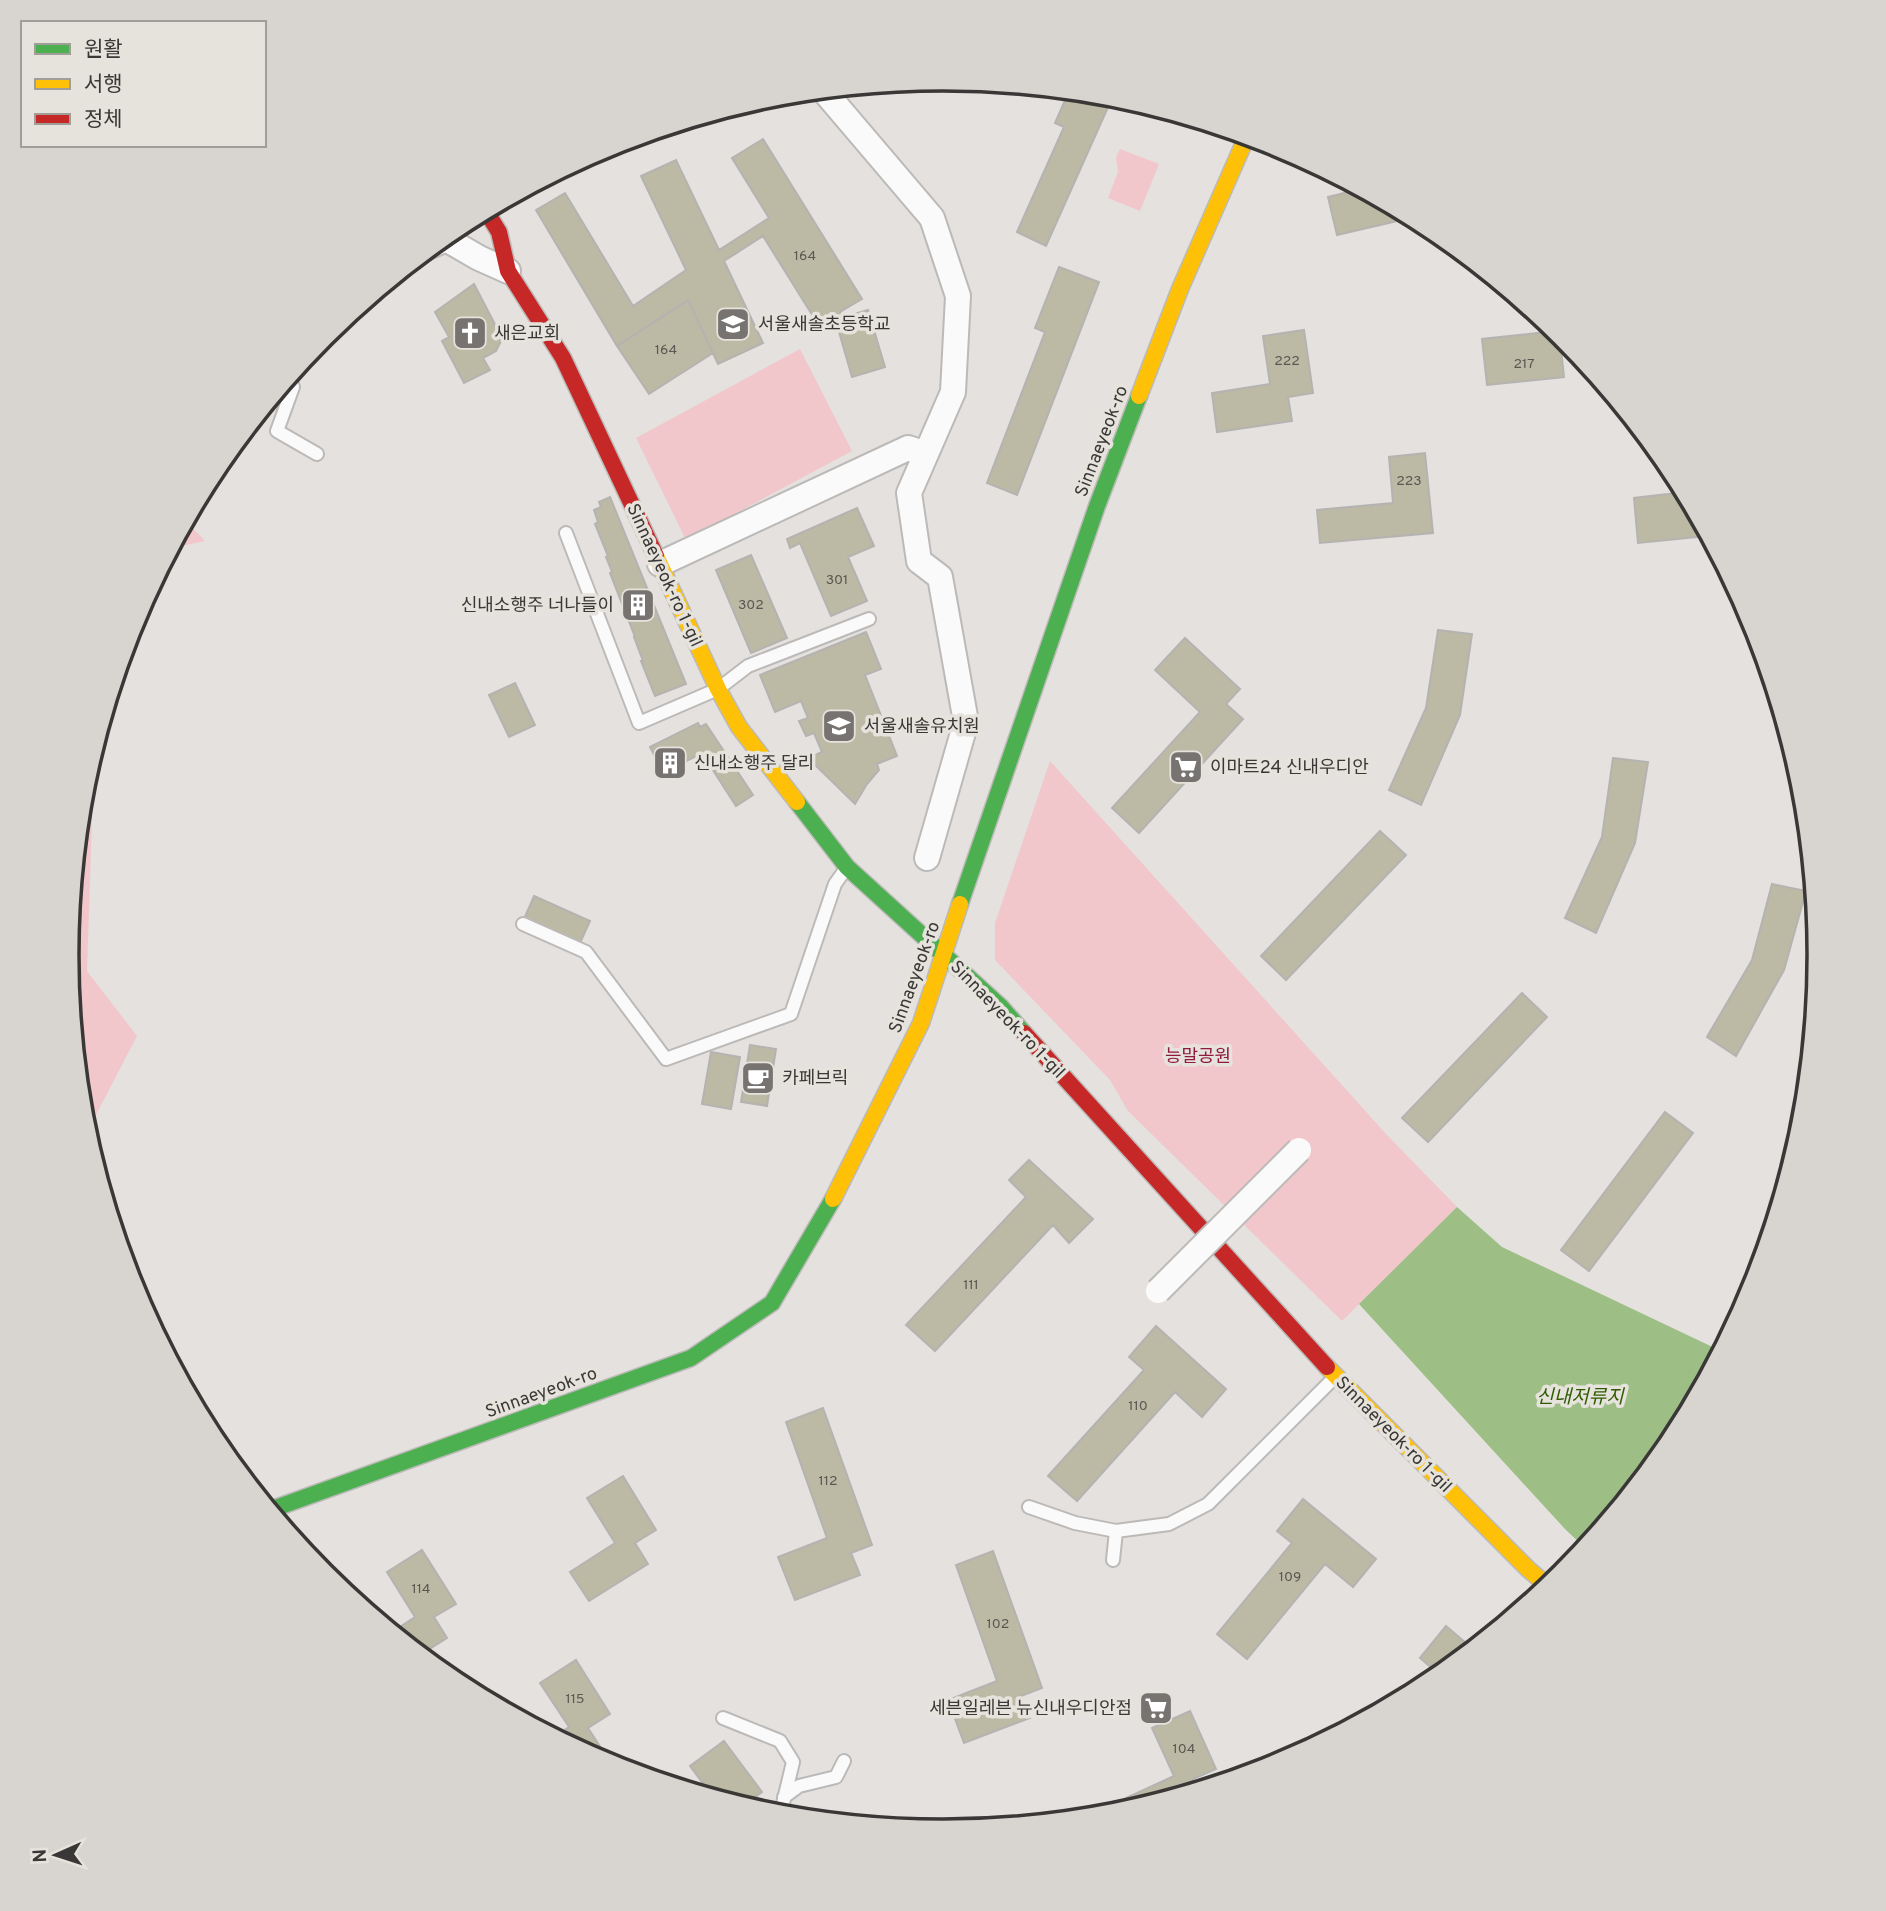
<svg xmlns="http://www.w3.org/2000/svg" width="1886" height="1911" font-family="Overpass,'Noto Sans KR',sans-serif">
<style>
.green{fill:#f2c7cb}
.water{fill:#9dbe85}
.building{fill:#bcb9a4;stroke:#b5b3b1;stroke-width:2}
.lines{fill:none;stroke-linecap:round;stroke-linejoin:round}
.lane-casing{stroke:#bcbab8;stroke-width:16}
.street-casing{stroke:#bcbab8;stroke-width:28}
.fast-casing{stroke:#bcbab8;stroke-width:19}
.slow-casing{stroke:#bcbab8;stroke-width:19}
.jam-casing{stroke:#bcbab8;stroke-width:19}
.lane{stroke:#fbfafa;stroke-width:12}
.street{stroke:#fbfafa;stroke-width:24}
.fast{stroke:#4caf50;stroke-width:16}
.slow{stroke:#ffc107;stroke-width:16}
.jam{stroke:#c62828;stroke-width:16}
.street-bridge-casing{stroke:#bcbab8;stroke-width:28;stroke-linecap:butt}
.street-bridge{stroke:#fbfafa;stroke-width:24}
.labels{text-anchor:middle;stroke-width:7;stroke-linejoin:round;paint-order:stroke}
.number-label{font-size:14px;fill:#5a5852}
.poi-label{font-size:18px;fill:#3a3836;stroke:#e6e2dc;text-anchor:start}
.street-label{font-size:18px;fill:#3a3836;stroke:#e6e2dc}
.park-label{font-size:18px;fill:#901a3c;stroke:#e6e2dc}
.water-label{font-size:19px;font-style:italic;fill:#2f5c01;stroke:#e6e2dc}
.rim{fill:none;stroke:#3a3836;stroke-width:3.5}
</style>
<rect width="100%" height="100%" fill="#e4e1de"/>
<path class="green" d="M 625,141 L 580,167 L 577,162 L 608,146 Z
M 1120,149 L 1159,164 L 1140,211 L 1108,198 L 1118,172 L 1116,158 Z
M 800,349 L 852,451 L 686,540 L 636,438 Z
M 186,521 L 205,541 L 172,548 Z
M 93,754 L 94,760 L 87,971 L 137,1036 L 86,1134 L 83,1126 L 67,955 L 83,784 Z
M 1050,761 L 1387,1135 L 1457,1207 L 1342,1321 L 1128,1111 L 1110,1080 L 995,960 L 995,923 Z"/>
<path class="water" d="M 1457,1207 L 1502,1247 L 1721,1351 L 1672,1443 L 1585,1548 L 1565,1529 L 1359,1304 Z"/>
<path class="building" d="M 1069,91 L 1113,96 L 1046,246 L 1017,232 L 1064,127 L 1055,123 Z
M 763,139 L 862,299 L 840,312 L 844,317 L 868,310 L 885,367 L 852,377 L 837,325 L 832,318 L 819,326 L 763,236 L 724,261 L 763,343 L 718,364 L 688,300 L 617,346 L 536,210 L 565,193 L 633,306 L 686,270 L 641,176 L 676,160 L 719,250 L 769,218 L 732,158 Z
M 1360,189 L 1409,216 L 1410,218 L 1337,235 L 1328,197 Z
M 1059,267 L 1099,282 L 1017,495 L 987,483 L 1045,332 L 1035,328 Z
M 474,284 L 499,332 L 501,341 L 496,351 L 483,358 L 490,370 L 464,383 L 442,341 L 449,337 L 435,312 Z
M 688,300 L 713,353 L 649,394 L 617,346 Z
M 1545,321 L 1563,336 L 1573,348 L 1561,349 L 1564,377 L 1487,385 L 1482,339 L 1546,332 Z
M 1304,330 L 1313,393 L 1288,397 L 1292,421 L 1217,432 L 1212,393 L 1270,384 L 1263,336 Z
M 1425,453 L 1433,533 L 1320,543 L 1317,510 L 1393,503 L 1389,457 Z
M 1685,492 L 1708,536 L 1638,543 L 1634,498 Z
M 610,497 L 686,684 L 655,696 L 641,661 L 643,661 L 634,637 L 635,637 L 610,573 L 612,572 L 606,557 L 608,556 L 595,524 L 598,522 L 594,510 L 601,507 L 599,502 Z
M 857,508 L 874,546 L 848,557 L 867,601 L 831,616 L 800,543 L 790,548 L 787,539 Z
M 751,555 L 787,638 L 751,653 L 716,570 Z
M 1438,630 L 1472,634 L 1460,715 L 1421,805 L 1389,790 L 1426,708 Z
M 866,632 L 881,669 L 865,675 L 897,756 L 877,764 L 879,770 L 867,784 L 855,804 L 808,758 L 822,752 L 814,733 L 806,736 L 799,721 L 808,718 L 801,701 L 775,712 L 760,675 Z
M 1185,638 L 1240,689 L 1226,704 L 1243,719 L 1139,833 L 1112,808 L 1200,712 L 1155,670 Z
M 515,683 L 535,725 L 509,737 L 489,695 Z
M 698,723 L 700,727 L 706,724 L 753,795 L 736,806 L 702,753 L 663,773 L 650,747 Z
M 1613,758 L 1648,762 L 1635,843 L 1596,933 L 1565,918 L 1602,837 Z
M 1380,831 L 1406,855 L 1286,980 L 1261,956 Z
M 1772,884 L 1806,891 L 1784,970 L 1736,1056 L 1707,1037 L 1752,960 Z
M 534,896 L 590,921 L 580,943 L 524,919 Z
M 1522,993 L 1547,1017 L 1428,1142 L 1402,1118 Z
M 750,1045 L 776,1049 L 767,1106 L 741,1102 Z
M 711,1052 L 740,1057 L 731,1109 L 702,1104 Z
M 1665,1112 L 1693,1133 L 1589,1271 L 1561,1250 Z
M 1029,1160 L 1093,1219 L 1069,1243 L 1053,1225 L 935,1351 L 906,1325 L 1026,1197 L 1009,1180 Z
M 1746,1303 L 1736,1322 L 1731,1315 Z
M 1156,1326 L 1226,1389 L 1202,1417 L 1175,1392 L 1077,1501 L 1048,1476 L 1144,1370 L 1129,1357 Z
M 823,1408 L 872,1545 L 851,1553 L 860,1575 L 795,1600 L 778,1557 L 827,1538 L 786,1422 Z
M 623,1476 L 656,1530 L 635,1543 L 648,1564 L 589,1601 L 570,1572 L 615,1543 L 587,1498 Z
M 1303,1499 L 1376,1559 L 1353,1587 L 1325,1564 L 1247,1659 L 1217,1634 L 1292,1543 L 1277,1531 Z
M 422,1550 L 456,1604 L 434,1617 L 447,1638 L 420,1655 L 392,1632 L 415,1617 L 387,1572 Z
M 993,1551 L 1042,1688 L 1021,1696 L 1030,1718 L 964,1743 L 948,1700 L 997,1681 L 956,1565 Z
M 1446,1626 L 1473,1649 L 1430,1685 L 1419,1690 L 1435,1671 L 1420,1658 Z
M 576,1660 L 610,1714 L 588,1728 L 601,1748 L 589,1756 L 554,1737 L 569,1727 L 540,1683 Z
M 1190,1711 L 1216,1769 L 1193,1779 L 1198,1790 L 1131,1810 L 1126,1798 L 1174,1776 L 1152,1728 Z
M 724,1741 L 762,1792 L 743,1806 L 713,1797 L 690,1766 Z"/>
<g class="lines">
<g class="lane-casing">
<path id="lane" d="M 421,256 L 453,243
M 289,377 L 293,387 L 277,431 L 317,454
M 566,533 L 639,723 L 718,689 L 748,666 L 869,619
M 523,924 L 586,952 L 666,1059 L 791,1014 L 835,884 L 847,867
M 1029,1507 L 1075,1523 L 1116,1531 L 1169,1524 L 1208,1504 L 1335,1377
M 1113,1560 L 1116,1531
M 723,1718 L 780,1741 L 793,1762 L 780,1816
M 784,1797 L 799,1786 L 836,1777 L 844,1761"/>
</g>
<g class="street-casing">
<path id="street" d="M 824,91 L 932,218 L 958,296 L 953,392 L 909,493 L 919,561 L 940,577 L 966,722 L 927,858
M 450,231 L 453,243 L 479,258 L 508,271
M 660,564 L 908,448 L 926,454"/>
</g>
<g class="fast-casing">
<path id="fast" d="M 797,802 L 847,867 L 1001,1007 L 1024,1033
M 960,904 L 1097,506 L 1139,396
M 270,1510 L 691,1358 L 772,1303 L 833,1199"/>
</g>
<g class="slow-casing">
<path id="slow" d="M 1139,396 L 1180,289 L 1247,136
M 656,556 L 718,689 L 739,727 L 797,802
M 833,1199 L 921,1023 L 960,904
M 1327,1367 L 1528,1569 L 1549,1587"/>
</g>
<g class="jam-casing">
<path id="jam" d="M 486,211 L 499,232 L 508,271 L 563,358 L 656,556
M 1024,1033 L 1327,1367"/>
</g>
<use href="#lane" class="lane"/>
<use href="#street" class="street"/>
<use href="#fast" class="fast"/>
<use href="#slow" class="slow"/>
<use href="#jam" class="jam"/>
<g class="street-bridge-casing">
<path id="street-bridge" d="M 1158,1291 L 1299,1150"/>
</g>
<use href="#street-bridge" class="street-bridge"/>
</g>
<defs>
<g id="school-square" transform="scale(1.75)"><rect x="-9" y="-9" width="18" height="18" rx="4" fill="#767371" stroke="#e6e2dc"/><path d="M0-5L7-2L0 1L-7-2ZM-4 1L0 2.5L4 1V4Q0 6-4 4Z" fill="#fff"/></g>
<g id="church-square" transform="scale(1.75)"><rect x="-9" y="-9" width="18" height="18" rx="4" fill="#767371" stroke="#e6e2dc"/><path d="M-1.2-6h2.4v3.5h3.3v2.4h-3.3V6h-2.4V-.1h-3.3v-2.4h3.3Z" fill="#fff"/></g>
<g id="building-square" transform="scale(1.75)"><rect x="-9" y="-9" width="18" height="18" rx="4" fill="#767371" stroke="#e6e2dc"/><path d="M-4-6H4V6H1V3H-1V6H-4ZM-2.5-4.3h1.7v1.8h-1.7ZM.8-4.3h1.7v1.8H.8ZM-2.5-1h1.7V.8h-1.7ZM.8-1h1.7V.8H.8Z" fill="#fff"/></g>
<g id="supermarket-square" transform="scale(1.75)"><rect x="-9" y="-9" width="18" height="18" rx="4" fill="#767371" stroke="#e6e2dc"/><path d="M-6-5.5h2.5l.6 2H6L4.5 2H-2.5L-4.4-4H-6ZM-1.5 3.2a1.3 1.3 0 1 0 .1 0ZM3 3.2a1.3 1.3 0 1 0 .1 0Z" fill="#fff"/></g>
<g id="cafe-square" transform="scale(1.75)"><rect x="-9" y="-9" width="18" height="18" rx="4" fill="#767371" stroke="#e6e2dc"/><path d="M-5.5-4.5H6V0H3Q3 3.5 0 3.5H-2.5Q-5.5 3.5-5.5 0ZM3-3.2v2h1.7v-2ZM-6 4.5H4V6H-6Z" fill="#fff"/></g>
</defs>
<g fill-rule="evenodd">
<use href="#school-square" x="733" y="324"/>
<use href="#church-square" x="470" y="333"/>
<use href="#building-square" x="638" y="605"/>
<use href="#school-square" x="839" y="726"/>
<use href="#building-square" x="670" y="763"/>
<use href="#supermarket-square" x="1186" y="767"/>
<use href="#cafe-square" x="758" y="1078"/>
<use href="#supermarket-square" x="1156" y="1708"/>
</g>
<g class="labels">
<g class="number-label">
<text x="805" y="260">164</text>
<text x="666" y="354">164</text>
<text x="1287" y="365">222</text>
<text x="1524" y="368">217</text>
<text x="1409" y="485">223</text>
<text x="837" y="584">301</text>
<text x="751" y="609">302</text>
<text x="971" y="1289">111</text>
<text x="1138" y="1410">110</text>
<text x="828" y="1485">112</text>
<text x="1290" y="1581">109</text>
<text x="421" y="1593">114</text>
<text x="998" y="1628">102</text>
<text x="575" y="1703">115</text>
<text x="1184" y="1753">104</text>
</g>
<g class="poi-label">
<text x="758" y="330">서울새솔초등학교</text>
<text x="494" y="339">새은교회</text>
<text x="614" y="611" text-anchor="end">신내소행주 너나들이</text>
<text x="864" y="732">서울새솔유치원</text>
<text x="694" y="769">신내소행주 달리</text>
<text x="1210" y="773">이마트24 신내우디안</text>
<text x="782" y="1084">카페브릭</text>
<text x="1132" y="1714" text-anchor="end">세븐일레븐 뉴신내우디안점</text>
</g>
<g class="street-label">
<text transform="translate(1101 441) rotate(-69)" y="6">Sinnaeyeok-ro</text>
<text transform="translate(665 575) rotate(65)" y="6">Sinnaeyeok-ro 1-gil</text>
<text transform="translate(914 977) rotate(-70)" y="6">Sinnaeyeok-ro</text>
<text transform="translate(1008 1019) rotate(46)" y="6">Sinnaeyeok-ro 1-gil</text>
<text transform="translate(541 1392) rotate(-20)" y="6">Sinnaeyeok-ro</text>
<text transform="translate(1394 1434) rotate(45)" y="6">Sinnaeyeok-ro 1-gil</text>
</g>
<g class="park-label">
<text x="1198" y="1062">능말공원</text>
</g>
<g class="water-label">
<text x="1580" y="1403">신내저류지</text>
</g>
</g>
<path d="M0 0H1886V1911H0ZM79 955a864 864 0 1 1 1728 0a864 864 0 1 1-1728 0Z" fill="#d8d4cf" fill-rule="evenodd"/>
<path class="rim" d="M79 955a864 864 0 1 1 1728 0a864 864 0 1 1-1728 0Z"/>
<rect x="21" y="21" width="245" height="126" fill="#e6e2dc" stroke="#a19e9a" stroke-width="2"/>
<rect x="35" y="44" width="35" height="10" fill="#4caf50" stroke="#a19e9a" stroke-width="2"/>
<text x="84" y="56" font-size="21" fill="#3a3836">원활</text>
<rect x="35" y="79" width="35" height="10" fill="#ffc107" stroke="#a19e9a" stroke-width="2"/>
<text x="84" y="91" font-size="21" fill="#3a3836">서행</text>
<rect x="35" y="114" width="35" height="10" fill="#c62828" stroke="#a19e9a" stroke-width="2"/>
<text x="84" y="126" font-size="21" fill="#3a3836">정체</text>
<g transform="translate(56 1855) rotate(267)" stroke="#e6e2dc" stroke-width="5" paint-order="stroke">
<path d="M0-5L12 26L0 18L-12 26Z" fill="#3a3836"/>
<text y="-10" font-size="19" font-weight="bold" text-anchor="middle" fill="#3a3836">N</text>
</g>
</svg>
